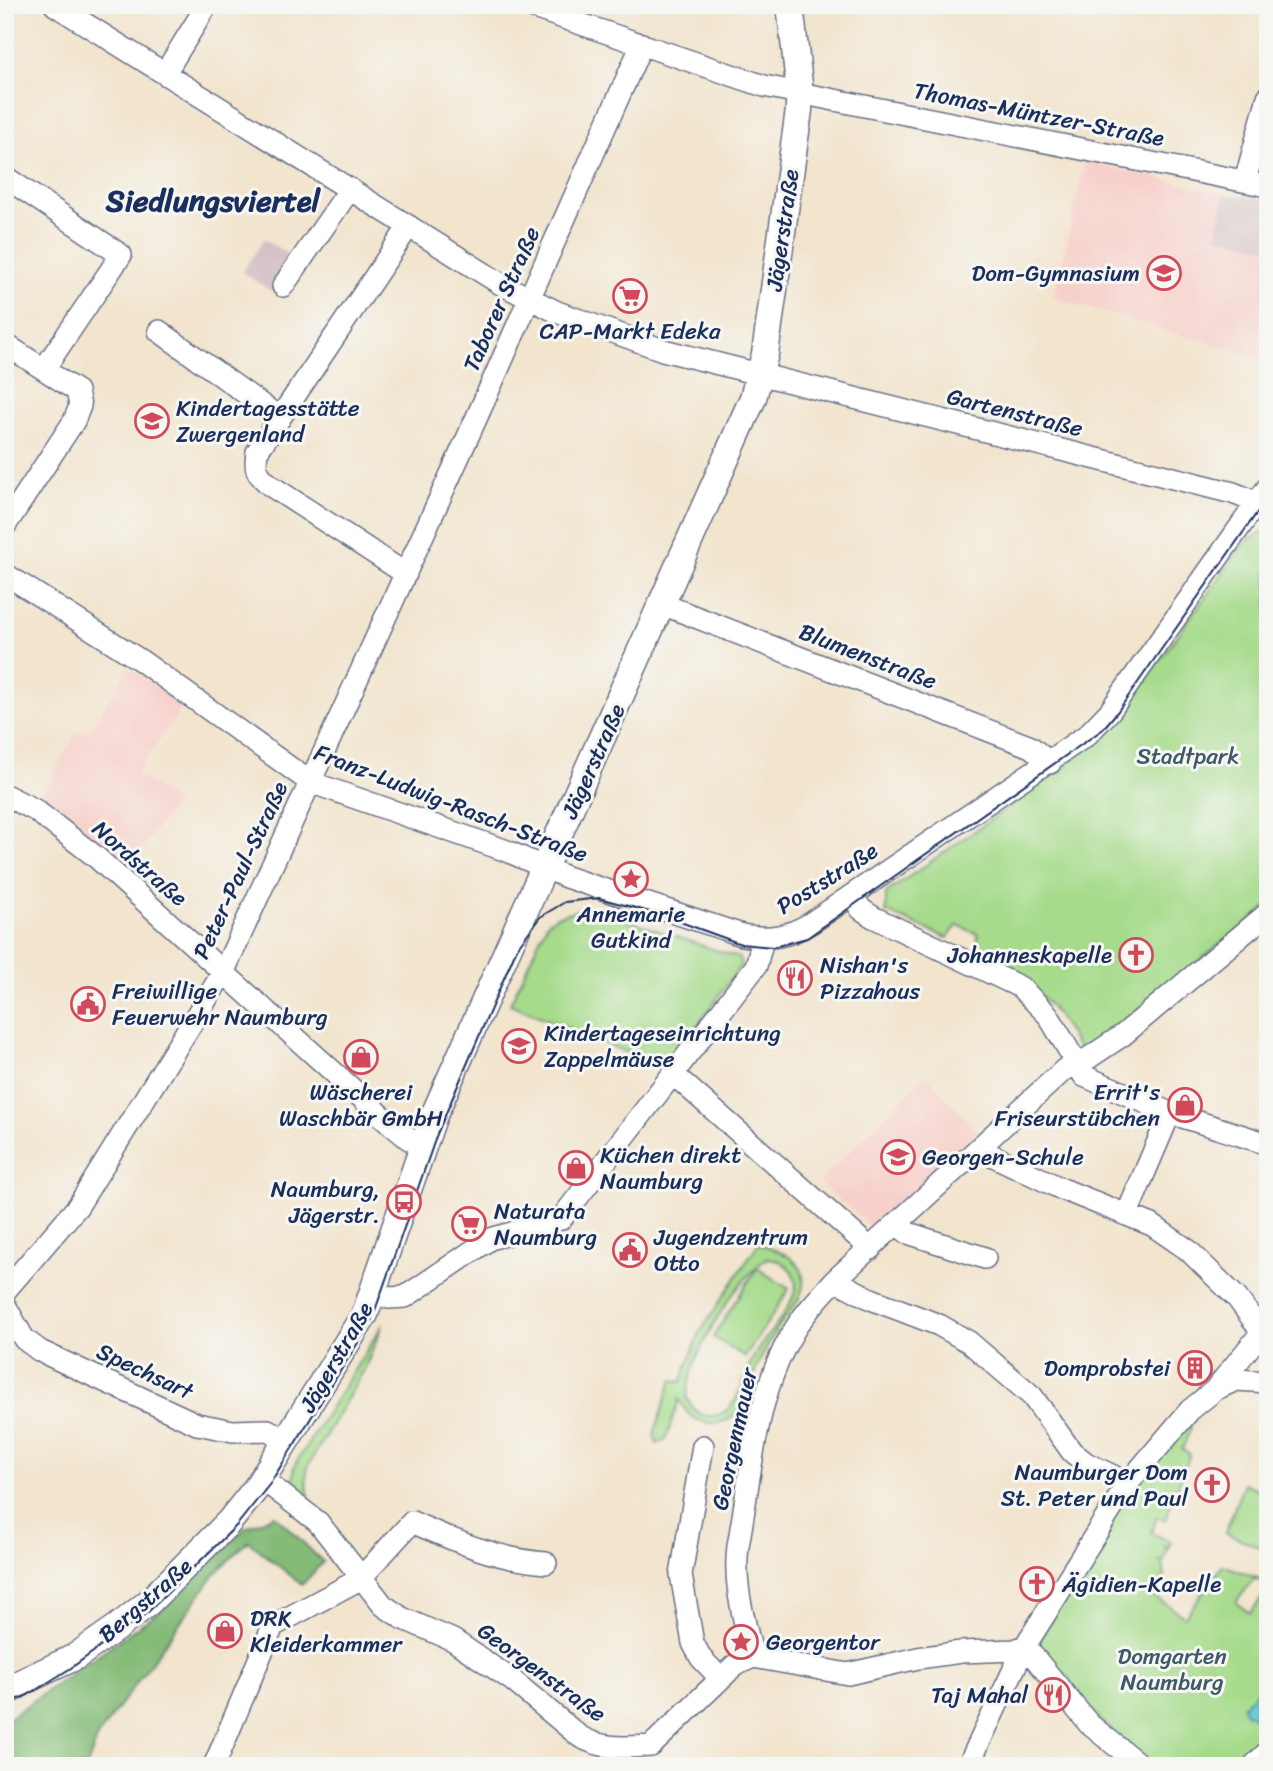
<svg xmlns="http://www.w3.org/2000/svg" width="1273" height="1771" font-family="Sriracha,sans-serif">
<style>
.built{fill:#f7d0cb}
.industrial{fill:#d2bec2}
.green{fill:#a6db8b;stroke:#608574;stroke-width:2;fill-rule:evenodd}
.forest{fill:#84bb77;stroke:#50756a;stroke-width:2}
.water{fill:#5bc8d2;stroke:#3b7c98;stroke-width:2}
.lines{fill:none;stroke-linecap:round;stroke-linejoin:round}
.minor-casing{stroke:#666e85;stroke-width:24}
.major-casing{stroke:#666e85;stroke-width:29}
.minor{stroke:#fff;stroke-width:21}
.major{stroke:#fff;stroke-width:26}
.tram{stroke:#1b2f5e;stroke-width:2}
.labels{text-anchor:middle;stroke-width:6;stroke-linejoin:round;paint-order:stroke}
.street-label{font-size:23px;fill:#1b2f5e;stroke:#f6f6f2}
.poi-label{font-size:23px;fill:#1b2f5e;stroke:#f6f6f2;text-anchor:start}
.park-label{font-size:23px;fill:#3e5a69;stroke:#f6f6f2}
.district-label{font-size:30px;font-weight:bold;fill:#1b2f5e;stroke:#f6f6f2}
</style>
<rect width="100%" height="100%" fill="#f6f6f2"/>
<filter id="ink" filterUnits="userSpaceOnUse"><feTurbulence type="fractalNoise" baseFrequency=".0143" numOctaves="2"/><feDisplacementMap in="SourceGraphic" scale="14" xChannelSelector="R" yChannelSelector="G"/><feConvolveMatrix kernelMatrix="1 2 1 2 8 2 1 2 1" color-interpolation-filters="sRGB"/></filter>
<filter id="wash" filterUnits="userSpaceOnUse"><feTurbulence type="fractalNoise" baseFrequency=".00686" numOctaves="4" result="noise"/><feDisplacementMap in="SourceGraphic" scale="28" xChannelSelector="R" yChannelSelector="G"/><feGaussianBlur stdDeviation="1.57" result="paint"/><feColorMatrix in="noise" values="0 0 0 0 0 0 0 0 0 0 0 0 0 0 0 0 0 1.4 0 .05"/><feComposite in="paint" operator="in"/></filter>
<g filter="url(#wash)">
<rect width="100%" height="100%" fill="#f2e4cd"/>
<path class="built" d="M 1085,161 L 1225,194 L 1217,236 L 1268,248 L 1268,360 L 1054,298 Z
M 128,667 L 183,706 L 136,774 L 176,801 L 125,872 L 42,794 L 76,732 L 89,733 Z
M 926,1075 L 978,1132 L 874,1230 L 819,1182 Z"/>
<path class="industrial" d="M 1225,194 L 1268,198 L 1268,248 L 1216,236 Z
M 264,239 L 294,258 L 273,292 L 242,272 Z"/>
<path class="green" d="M 1268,530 L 1268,906 L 1086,1052 L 1079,1050 C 1050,998 1029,978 977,951 L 978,934 L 958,925 L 947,938 L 886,912 L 886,893 L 1063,769 L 1121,713 L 1246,541 Z
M 589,907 L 739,958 L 741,965 L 666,1069 L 510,1004 L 547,923 L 557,916 Z
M 758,1244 C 773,1248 796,1256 802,1272 C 810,1297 784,1315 774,1334 C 767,1346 760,1359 755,1372 C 746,1395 741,1426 710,1423 C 692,1421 686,1413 679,1399 L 666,1439 L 657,1444 L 654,1434 L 672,1380 L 681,1382 L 700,1332 ZM 767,1258 C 780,1258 795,1269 796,1284 C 796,1304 766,1336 755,1354 C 743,1374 740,1415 711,1416 C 698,1416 692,1408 687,1398 C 689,1355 733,1284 767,1258 Z
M 757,1268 L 789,1289 L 745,1357 L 713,1337 Z
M 383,1324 L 365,1368 L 308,1466 L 306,1478 L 310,1502 L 294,1483 L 294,1466 Z
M 1185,1424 L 1191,1427 L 1182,1450 L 1190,1454 L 1165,1520 L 1157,1517 L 1151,1533 L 1171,1541 L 1169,1547 L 1163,1546 L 1168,1549 L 1164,1561 L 1158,1561 L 1163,1563 L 1165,1577 L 1151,1594 L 1185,1617 L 1223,1565 L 1268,1582 L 1254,1579 L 1236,1602 L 1250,1613 L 1268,1590 L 1268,1685 L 1258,1690 L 1248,1702 L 1250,1714 L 1255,1718 L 1268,1711 L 1268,1739 L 1241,1766 C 1214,1766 1185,1769 1159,1766 C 1142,1763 1071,1695 1069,1677 L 1035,1646 L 1132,1484 Z
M 1244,1483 L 1268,1494 L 1268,1550 L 1225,1533 Z"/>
<path class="forest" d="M 275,1515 L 323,1562 L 302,1585 L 248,1541 L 215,1574 L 98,1736 L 87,1766 L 5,1766 L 5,1721 L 164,1608 L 245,1528 Z"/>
<path class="water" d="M 1268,1685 L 1268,1711 L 1259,1719 L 1244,1712 L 1242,1706 L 1258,1690 Z"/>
</g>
<g filter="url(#ink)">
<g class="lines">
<g class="minor-casing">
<path id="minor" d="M 55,5 L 501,284 L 557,312 L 663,350 L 1233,493 L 1268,507
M 525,5 L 764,86 L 1268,186
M 165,73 L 207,5
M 5,177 L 121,255 L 44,369
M 1245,181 L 1268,97
M 283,286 L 350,189
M 159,331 L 280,418
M 5,344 L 77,391 L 80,406 L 74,421 L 5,526
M 5,574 L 140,660 L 310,782 L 507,851 L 566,877 L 742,935 C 769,940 788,937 811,923 L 1087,735 L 1110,711 L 1268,487
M 406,574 L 271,486 C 257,474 254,470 257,452 L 409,226
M 662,604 L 1031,747 L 1050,763
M 5,795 L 35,810 L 96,857 L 393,1126 L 409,1139 L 423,1144
M 852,895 L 861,909 L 873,917 L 1020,987 L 1048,1015 L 1084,1076 L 1170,1113 L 1268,1144
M 673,1074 L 871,1249
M 979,1149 L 1062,1189 L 1152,1225 L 1188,1250 L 1237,1298 L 1262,1332 L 1217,1387
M 1127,1214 L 1170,1113
M 897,1224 L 908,1233 L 985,1258
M 835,1280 L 871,1299 L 939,1325 L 969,1342 L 1032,1396 L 1072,1452 L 1086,1463 L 1128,1483
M 5,1291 L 78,1206 L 224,971 L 476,419 L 642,44
M 374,1293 L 389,1298 L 405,1297 L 490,1239 L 561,1219 L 756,966 L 763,939
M 5,1305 L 24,1339 L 40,1351 L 197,1424 L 233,1431 L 268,1430 L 287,1440
M 703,1446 L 681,1575 L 693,1643 L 701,1658 L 720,1678
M 262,1479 L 318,1522 L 383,1605 L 402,1618 L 453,1640 L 512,1680 L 579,1736 C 602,1750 625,1747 651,1746 L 734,1666 L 753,1657 L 848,1674 L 918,1658 L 961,1652 L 1015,1650 L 1025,1646
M 1025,1646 L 1089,1724 L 1141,1766
M 753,1657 C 744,1619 733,1584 738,1546 C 751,1476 755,1396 792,1334 C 803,1314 820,1297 835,1280 L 1065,1069 L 1087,1059 L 1123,1035 L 1268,913
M 214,1766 L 273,1626 L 360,1579 L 412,1522 C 457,1542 496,1559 546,1563
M 968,1766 L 1025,1646 L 1128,1483 L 1190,1410 L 1216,1389 L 1236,1380 L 1268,1382"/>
</g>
<g class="major-casing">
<path id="major" d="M 5,1694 L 22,1682 L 75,1657 L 119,1626 L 148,1603 L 229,1522 L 257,1487 L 365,1314 L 434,1115 L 753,398 L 765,354 L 799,110 L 799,84 L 790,5
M 1257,1766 L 1268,1755"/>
</g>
<use href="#minor" class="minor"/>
<use href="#major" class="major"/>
<path class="tram" d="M 5,1704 L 28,1695 L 71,1668 L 147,1613 L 237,1525 L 269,1485 L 371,1322 L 437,1134 L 517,948 L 540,917 L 565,902 L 599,898 L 661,915 L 741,944 L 773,947 L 807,938 L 1102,730 L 1118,711 L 1268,497"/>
</g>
</g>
<defs>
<g id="school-ring" transform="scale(1.75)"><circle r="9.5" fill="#f6f6f2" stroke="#d1495b" stroke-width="1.5"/><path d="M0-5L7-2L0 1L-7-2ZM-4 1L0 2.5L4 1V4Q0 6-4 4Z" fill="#d1495b"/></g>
<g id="supermarket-ring" transform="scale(1.75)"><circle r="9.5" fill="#f6f6f2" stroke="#d1495b" stroke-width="1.5"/><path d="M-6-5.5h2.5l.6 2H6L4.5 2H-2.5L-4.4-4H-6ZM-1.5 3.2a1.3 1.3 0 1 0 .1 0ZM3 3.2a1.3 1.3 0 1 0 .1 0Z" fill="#d1495b"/></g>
<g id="sight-ring" transform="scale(1.75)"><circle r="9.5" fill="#f6f6f2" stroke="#d1495b" stroke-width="1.5"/><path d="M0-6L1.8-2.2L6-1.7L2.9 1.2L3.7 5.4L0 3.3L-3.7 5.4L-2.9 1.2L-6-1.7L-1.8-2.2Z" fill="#d1495b"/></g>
<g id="church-ring" transform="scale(1.75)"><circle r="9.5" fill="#f6f6f2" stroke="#d1495b" stroke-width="1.5"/><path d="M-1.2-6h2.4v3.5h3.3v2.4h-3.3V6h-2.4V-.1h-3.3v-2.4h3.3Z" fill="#d1495b"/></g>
<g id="restaurant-ring" transform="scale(1.75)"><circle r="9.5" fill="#f6f6f2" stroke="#d1495b" stroke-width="1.5"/><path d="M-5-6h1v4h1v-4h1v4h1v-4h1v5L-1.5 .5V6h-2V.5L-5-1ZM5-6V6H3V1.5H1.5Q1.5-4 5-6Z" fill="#d1495b"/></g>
<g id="civic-ring" transform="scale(1.75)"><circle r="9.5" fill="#f6f6f2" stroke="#d1495b" stroke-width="1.5"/><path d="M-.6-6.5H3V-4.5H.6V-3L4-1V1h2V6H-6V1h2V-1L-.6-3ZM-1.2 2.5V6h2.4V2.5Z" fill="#d1495b"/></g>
<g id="shop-ring" transform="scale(1.75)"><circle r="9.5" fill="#f6f6f2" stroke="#d1495b" stroke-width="1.5"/><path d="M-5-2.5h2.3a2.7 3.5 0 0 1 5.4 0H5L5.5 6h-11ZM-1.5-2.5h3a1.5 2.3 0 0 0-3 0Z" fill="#d1495b"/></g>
<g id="bus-ring" transform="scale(1.75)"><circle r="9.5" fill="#f6f6f2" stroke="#d1495b" stroke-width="1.5"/><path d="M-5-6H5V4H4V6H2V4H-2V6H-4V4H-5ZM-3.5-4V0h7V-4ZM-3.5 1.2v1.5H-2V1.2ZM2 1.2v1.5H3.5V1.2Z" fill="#d1495b"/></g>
<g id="building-ring" transform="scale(1.75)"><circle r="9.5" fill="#f6f6f2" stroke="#d1495b" stroke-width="1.5"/><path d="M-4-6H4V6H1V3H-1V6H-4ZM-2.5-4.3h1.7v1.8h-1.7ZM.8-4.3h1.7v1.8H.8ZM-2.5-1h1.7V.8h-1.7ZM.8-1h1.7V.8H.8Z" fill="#d1495b"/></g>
</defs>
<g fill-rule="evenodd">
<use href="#school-ring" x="1164" y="273"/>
<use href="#supermarket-ring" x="630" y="296"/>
<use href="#school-ring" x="152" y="421"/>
<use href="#sight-ring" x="631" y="879"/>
<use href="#church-ring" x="1136" y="955"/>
<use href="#restaurant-ring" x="795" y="978"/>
<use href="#civic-ring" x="88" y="1004"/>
<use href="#school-ring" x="519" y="1046"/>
<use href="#shop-ring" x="361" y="1057"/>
<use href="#shop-ring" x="1185" y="1105"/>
<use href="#school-ring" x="898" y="1157"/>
<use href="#shop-ring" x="576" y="1168"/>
<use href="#bus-ring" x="404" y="1202"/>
<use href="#supermarket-ring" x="469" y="1224"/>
<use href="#civic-ring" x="630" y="1250"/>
<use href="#building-ring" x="1195" y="1368"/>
<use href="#church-ring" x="1212" y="1485"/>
<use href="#church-ring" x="1037" y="1584"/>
<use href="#shop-ring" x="225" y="1631"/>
<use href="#sight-ring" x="741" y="1642"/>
<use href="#restaurant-ring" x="1053" y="1695"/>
</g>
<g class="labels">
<g class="street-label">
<text transform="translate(1039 114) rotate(11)" y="8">Thomas-Müntzer-Straße</text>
<text transform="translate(782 230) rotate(-82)" y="8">Jägerstraße</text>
<text transform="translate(501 299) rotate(-66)" y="8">Taborer Straße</text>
<text transform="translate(1015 412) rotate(14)" y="8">Gartenstraße</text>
<text transform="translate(868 656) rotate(21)" y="8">Blumenstraße</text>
<text transform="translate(593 761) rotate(-66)" y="8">Jägerstraße</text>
<text transform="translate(451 803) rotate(21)" y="8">Franz-Ludwig-Rasch-Straße</text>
<text transform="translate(140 863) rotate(41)" y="8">Nordstraße</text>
<text transform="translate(240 870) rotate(-65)" y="8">Peter-Paul-Straße</text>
<text transform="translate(827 878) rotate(-32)" y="8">Poststraße</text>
<text transform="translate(336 1357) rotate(-60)" y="8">Jägerstraße</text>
<text transform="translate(145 1371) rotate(25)" y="8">Spechsart</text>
<text transform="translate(734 1439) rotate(-78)" y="8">Georgenmauer</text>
<text transform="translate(145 1600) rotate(-41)" y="8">Bergstraße</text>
<text transform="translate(542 1672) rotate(36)" y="8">Georgenstraße</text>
</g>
<g class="poi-label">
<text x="1140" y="281" text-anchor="end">Dom-Gymnasium</text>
<text x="630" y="339" text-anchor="middle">CAP-Markt Edeka</text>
<text x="176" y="416">Kindertagesstätte<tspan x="176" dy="26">Zwergenland</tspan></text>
<text x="631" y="922" text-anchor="middle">Annemarie<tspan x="631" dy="26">Gutkind</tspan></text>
<text x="1112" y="963" text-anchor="end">Johanneskapelle</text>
<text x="820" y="973">Nishan's<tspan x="820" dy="26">Pizzahous</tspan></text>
<text x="112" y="999">Freiwillige<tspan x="112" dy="26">Feuerwehr Naumburg</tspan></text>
<text x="544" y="1041">Kindertageseinrichtung<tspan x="544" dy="26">Zappelmäuse</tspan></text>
<text x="361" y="1100" text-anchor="middle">Wäscherei<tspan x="361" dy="26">Waschbär GmbH</tspan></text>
<text x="1160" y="1100" text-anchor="end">Errit's<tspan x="1160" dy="26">Friseurstübchen</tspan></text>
<text x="600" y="1163">Küchen direkt<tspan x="600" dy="26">Naumburg</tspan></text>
<text x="922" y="1165">Georgen-Schule</text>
<text x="380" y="1197" text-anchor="end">Naumburg,<tspan x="380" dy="26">Jägerstr.</tspan></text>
<text x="494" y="1219">Naturata<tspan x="494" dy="26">Naumburg</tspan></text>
<text x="654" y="1245">Jugendzentrum<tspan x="654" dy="26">Otto</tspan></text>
<text x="1170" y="1376" text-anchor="end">Domprobstei</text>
<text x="1188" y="1480" text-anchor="end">Naumburger Dom<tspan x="1188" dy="26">St. Peter und Paul</tspan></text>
<text x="1062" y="1592">Ägidien-Kapelle</text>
<text x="250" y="1626">DRK<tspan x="250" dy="26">Kleiderkammer</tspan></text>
<text x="766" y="1650">Georgentor</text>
<text x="1028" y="1703" text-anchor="end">Taj Mahal</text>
</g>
<g class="park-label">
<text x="1188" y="764">Stadtpark</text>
<text x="1172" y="1664">Domgarten<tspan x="1172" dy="26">Naumburg</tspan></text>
</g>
<g class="district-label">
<text x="213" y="211">Siedlungsviertel</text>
</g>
</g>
<rect width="1273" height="1771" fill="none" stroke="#f6f6f2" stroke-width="28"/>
</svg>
